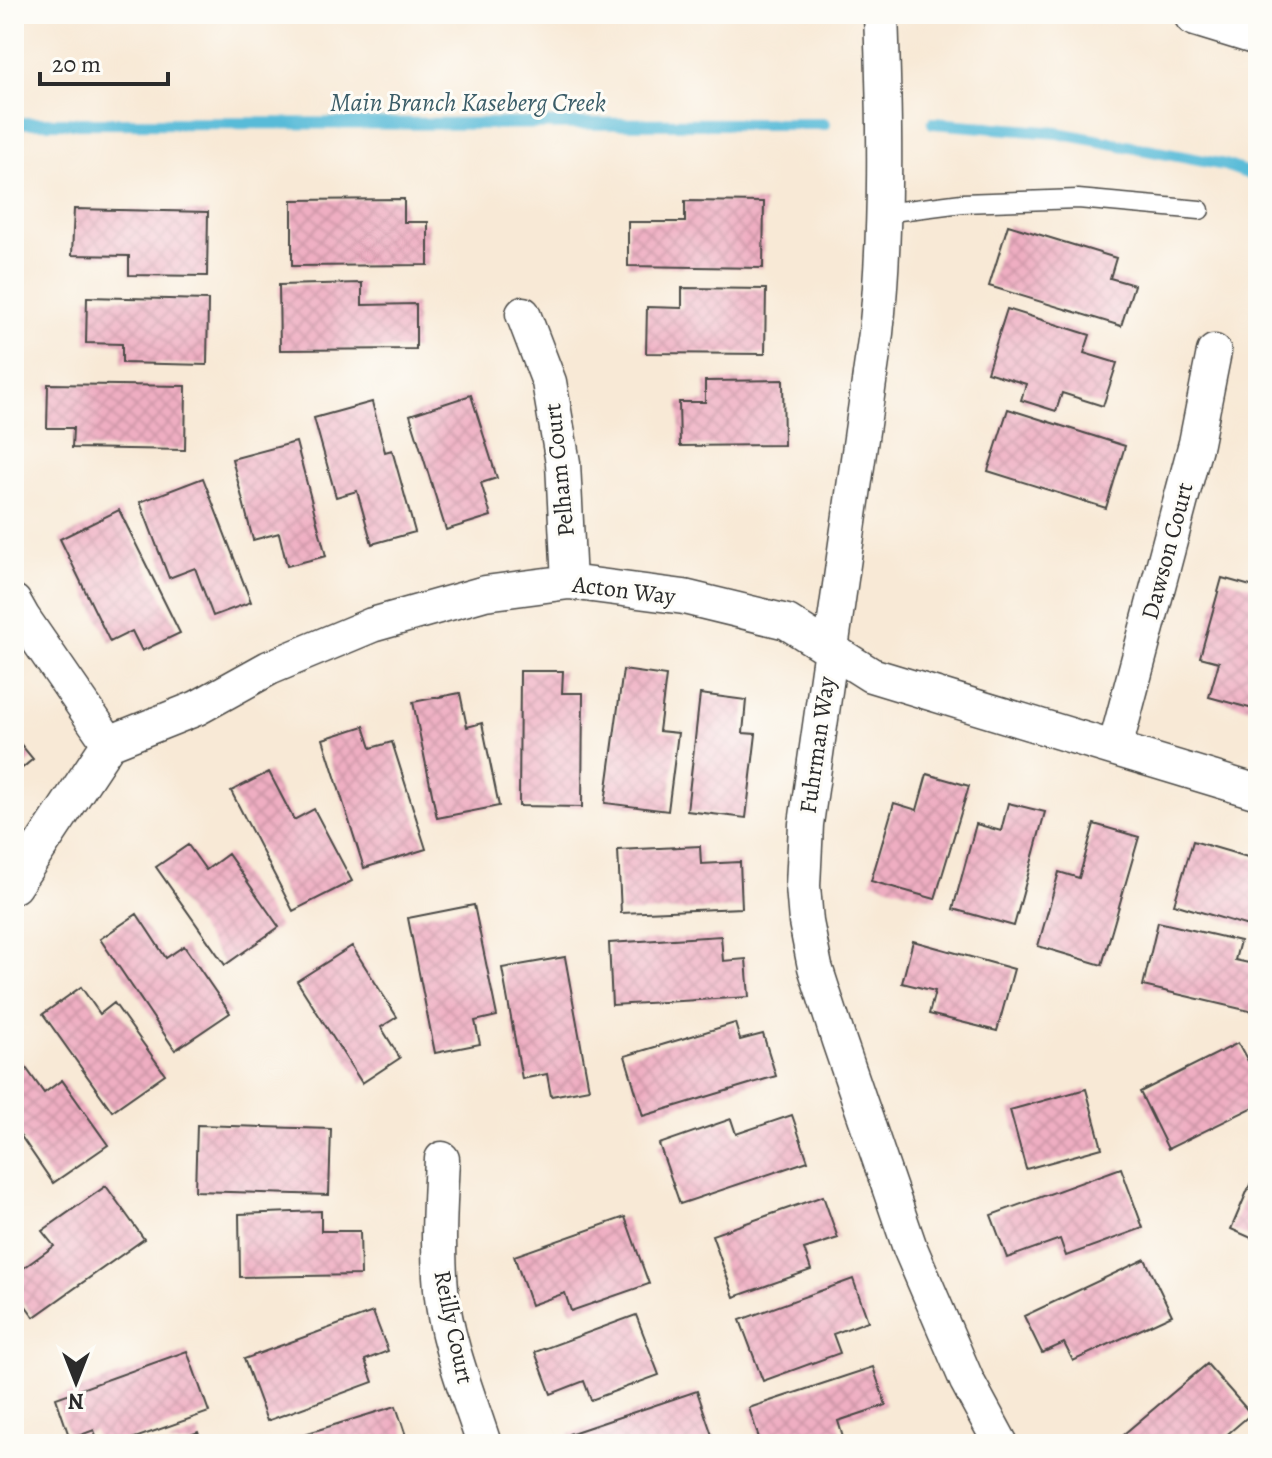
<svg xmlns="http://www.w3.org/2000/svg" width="1272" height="1458" font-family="Alegreya,serif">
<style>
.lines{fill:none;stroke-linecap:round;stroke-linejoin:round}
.stream{stroke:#59bbd8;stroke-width:12}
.building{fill:url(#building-cross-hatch)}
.lane-casing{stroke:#4a4845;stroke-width:21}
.street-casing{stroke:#4a4845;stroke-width:37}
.secondary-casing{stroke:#4a4845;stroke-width:47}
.lane{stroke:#fff;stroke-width:18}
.street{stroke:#fff;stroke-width:34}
.secondary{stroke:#fff;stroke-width:44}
.labels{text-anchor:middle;stroke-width:6;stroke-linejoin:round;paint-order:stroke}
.street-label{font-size:24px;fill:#2b2b2b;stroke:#fdfcf7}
.water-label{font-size:26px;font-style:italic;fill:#3b5d68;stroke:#fdfcf7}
</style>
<defs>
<pattern id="building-cross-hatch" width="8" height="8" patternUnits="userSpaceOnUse" patternTransform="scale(2)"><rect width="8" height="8" fill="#efaec2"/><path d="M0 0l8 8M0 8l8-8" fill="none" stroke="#cd96a7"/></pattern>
</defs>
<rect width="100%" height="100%" fill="#fdfcf7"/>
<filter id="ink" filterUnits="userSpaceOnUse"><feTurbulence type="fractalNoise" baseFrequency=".0125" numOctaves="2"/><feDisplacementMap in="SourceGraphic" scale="16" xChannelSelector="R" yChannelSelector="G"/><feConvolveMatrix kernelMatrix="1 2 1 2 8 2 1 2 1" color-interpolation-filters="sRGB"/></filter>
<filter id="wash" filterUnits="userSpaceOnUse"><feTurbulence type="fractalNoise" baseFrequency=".006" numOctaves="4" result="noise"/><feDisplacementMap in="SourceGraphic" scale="32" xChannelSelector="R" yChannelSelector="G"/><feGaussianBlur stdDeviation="1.8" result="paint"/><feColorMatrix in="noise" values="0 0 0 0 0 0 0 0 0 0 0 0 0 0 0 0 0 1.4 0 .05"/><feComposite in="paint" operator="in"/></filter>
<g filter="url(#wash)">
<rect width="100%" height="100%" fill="#f8e9d6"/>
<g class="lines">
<path class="stream" d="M 14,123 L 825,124
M 933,123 L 1058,133 L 1225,165 L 1258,177"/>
</g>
<g id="blocks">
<path class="building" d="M 404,199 L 404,222 L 428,222 L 428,265 L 292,266 L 292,200 Z
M 685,201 L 764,202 L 763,268 L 628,266 L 628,222 L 685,222 Z
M 74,209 L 208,212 L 207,276 L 129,275 L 129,256 L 72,255 Z
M 1008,225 L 1116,258 L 1110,278 L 1134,285 L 1121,326 L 989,286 Z
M 362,283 L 362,305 L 416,304 L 416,349 L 280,350 L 279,285 Z
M 682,288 L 766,289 L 765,354 L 646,353 L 647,307 L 682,308 Z
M 87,297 L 208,300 L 207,365 L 122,363 L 122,344 L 86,343 Z
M 1007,309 L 1090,335 L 1084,353 L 1117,363 L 1103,406 L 1062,393 L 1056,411 L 1021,400 L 1026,384 L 987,372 Z
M 783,380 L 784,445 L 680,446 L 679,402 L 705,402 L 705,381 Z
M 48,384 L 186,386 L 185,450 L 72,448 L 73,428 L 47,428 Z
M 471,395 L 497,478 L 481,483 L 491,516 L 446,530 L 410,415 Z
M 372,402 L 385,452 L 392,450 L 415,532 L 372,544 L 357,491 L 336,497 L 314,418 Z
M 1008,409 L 1125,446 L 1106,508 L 988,471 Z
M 296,442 L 326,556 L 287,566 L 279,533 L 253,540 L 232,459 Z
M 203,478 L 251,602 L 213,616 L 195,568 L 169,578 L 140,502 Z
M 119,510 L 180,633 L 142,651 L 132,631 L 110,642 L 60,539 Z
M 1222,578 L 1258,588 L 1258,690 L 1253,709 L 1209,697 L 1219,662 L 1200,657 Z
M 623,670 L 666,676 L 659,731 L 678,733 L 668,811 L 605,803 Z
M 520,671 L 563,671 L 562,693 L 583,693 L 582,807 L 519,806 Z
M 460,693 L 467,727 L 482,723 L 499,806 L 437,818 L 413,702 Z
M 700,694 L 746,700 L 743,733 L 756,734 L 746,818 L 687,811 Z
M 364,726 L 371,748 L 392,742 L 426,849 L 364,868 L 323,739 Z
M 14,736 L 33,759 L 14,775 Z
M 269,772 L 294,820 L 314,809 L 352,881 L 293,911 L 231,791 Z
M 927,774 L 969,786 L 935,899 L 871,881 L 894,803 L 917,810 Z
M 1008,803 L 1045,812 L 1014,926 L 953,909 L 976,824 L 1001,831 Z
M 1094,824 L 1139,837 L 1102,965 L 1038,946 L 1059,872 L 1079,878 Z
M 1193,841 L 1258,860 L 1258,929 L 1174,904 Z
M 188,845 L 206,870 L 228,854 L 279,927 L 225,965 L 156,867 Z
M 700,846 L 701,864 L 740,862 L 742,908 L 621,913 L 618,850 Z
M 474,905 L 497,1016 L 475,1021 L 480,1044 L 435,1053 L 408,918 Z
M 137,914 L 166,958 L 184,946 L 230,1013 L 175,1050 L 100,939 Z
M 1158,922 L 1240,941 L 1235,960 L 1258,965 L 1258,1013 L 1143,986 Z
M 721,936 L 723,961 L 746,959 L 749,997 L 612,1005 L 609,943 Z
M 913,941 L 1014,969 L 997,1031 L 929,1014 L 935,991 L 902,983 Z
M 352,946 L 397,1017 L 381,1027 L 400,1058 L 362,1083 L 297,981 Z
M 565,957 L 589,1089 L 551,1096 L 547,1074 L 522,1079 L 502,968 Z
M 81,987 L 100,1014 L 114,1003 L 165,1074 L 112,1111 L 43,1014 Z
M 735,1023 L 740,1040 L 763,1034 L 776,1076 L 643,1116 L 625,1056 Z
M 1238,1043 L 1248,1061 L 1258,1056 L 1258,1105 L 1168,1149 L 1140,1092 Z
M 14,1051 L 44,1093 L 62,1080 L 108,1145 L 53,1183 L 14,1126 Z
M 1086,1089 L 1102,1148 L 1026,1169 L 1010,1110 Z
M 792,1115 L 808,1161 L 680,1204 L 659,1144 L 731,1119 L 736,1134 Z
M 197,1125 L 331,1129 L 329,1195 L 195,1191 Z
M 1258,1166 L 1258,1241 L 1231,1229 Z
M 1121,1168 L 1143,1228 L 1066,1256 L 1060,1239 L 1007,1258 L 991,1215 Z
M 106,1186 L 144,1239 L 34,1317 L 14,1290 L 14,1275 L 54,1246 L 42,1231 Z
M 823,1196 L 838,1238 L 804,1249 L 811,1270 L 734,1297 L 712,1235 Z
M 321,1211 L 321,1231 L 360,1231 L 361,1275 L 240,1277 L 239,1214 Z
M 625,1217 L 649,1284 L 571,1311 L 565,1293 L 531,1305 L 514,1256 Z
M 1145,1259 L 1172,1315 L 1073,1361 L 1064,1343 L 1042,1353 L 1024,1316 Z
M 853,1279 L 868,1321 L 833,1334 L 840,1353 L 763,1381 L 740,1320 Z
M 373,1312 L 388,1351 L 365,1360 L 373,1382 L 267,1421 L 244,1359 Z
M 636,1315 L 659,1375 L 591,1400 L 584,1381 L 551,1394 L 535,1352 Z
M 187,1351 L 209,1412 L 118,1444 L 99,1444 L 94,1430 L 70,1439 L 56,1398 Z
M 1207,1364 L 1251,1414 L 1216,1444 L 1112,1444 Z
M 873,1367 L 886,1405 L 838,1421 L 845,1444 L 761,1444 L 749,1408 Z
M 697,1391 L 715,1444 L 572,1444 L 569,1434 Z
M 396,1406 L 408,1442 L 402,1444 L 272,1444 Z
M 198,1432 L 202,1444 L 167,1444 Z"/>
</g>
</g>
<g filter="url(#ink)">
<use href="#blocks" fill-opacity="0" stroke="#4a4845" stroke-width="2"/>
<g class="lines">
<g class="lane-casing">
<path id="lane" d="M 884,213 L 962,203 L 1078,199 L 1200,210"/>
</g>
<g class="street-casing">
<path id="street" d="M 881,14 C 885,120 887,228 876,333 L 806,824 L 803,886 L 806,922 L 815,967 L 839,1041 L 910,1248 L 967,1381 L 1001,1444
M 523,314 L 549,382 L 563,463 L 569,582
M 14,602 L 23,618 L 109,743
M 1115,748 L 1196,443 L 1214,352
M 14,886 L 109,743 L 197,708 L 269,668 L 372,625 L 485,593 L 569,582 L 684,597 L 787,622 L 871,675 L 1258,792
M 442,1159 C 440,1202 437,1246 441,1289 C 446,1342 468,1394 484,1444"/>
</g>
<g class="secondary-casing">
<path id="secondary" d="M 1196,14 L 1258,33"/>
</g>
<use href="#lane" class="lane"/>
<use href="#street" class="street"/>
<use href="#secondary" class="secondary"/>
</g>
</g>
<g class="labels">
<g class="street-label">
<text transform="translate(559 470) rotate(-96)" y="8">Pelham Court</text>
<text transform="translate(1167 551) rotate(-75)" y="8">Dawson Court</text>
<text transform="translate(624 590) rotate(7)" y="8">Acton Way</text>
<text transform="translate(817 745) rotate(-82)" y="8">Fuhrman Way</text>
<text transform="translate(454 1327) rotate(78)" y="8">Reilly Court</text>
</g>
<g class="water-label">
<text x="468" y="111">Main Branch Kaseberg Creek</text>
</g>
</g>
<rect width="1272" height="1458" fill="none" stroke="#fdfcf7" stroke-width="48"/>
<g transform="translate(76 1382) rotate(180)" stroke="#fdfcf7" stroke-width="6" paint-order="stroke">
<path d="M0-6L14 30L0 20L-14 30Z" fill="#2b2b2b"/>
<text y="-12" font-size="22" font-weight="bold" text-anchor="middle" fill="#2b2b2b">N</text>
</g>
<path d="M40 72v12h128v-12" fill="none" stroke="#2b2b2b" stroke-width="4"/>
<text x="52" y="72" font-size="24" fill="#2b2b2b" stroke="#fdfcf7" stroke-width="6" paint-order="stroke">20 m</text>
</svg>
